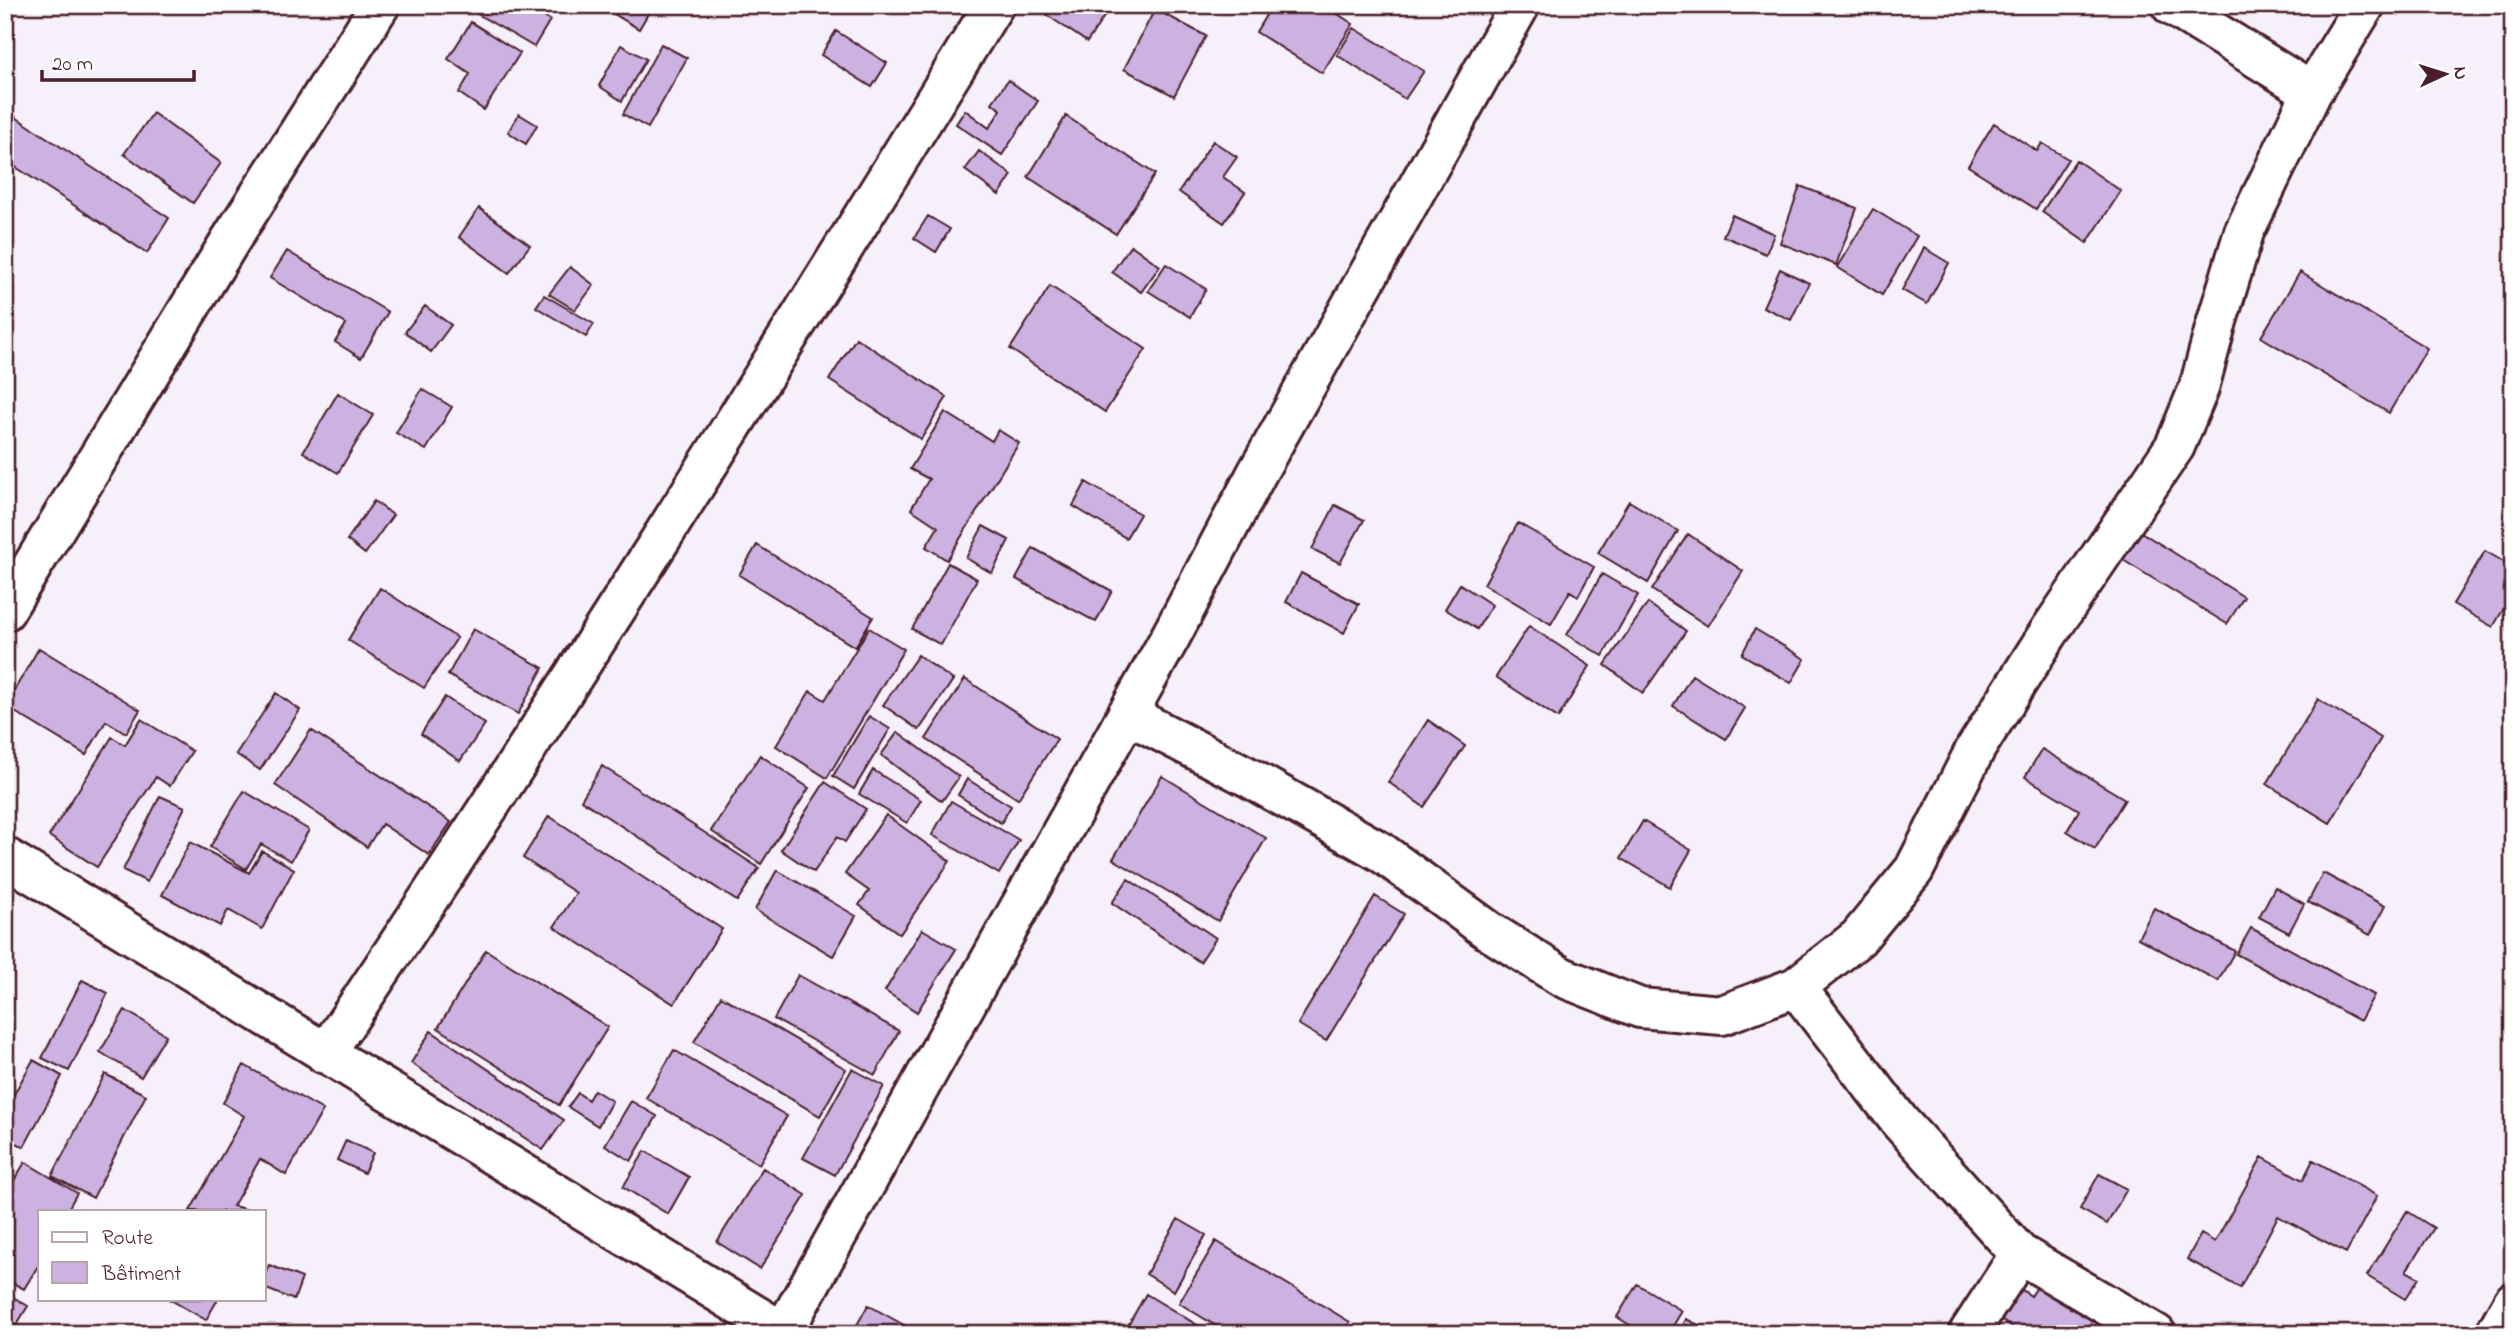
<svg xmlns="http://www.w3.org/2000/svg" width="2518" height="1339" font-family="'Indie Flower',sans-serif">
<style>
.building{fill:#cbb2e1;stroke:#4a1f2b;stroke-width:2}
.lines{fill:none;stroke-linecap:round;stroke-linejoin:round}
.minor-casing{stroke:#4a1f2b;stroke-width:44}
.minor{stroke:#fff;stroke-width:38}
</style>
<rect width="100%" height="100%" fill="#f5f0f9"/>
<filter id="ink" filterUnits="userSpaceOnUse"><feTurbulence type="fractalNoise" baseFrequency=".0143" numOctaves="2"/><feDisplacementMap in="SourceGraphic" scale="14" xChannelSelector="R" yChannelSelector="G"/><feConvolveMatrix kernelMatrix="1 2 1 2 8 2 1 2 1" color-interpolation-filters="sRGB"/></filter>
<g filter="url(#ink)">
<path class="building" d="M 462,5 L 524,5 L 550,20 L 534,47 Z
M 608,5 L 653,5 L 639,29 L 606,9 Z
M 1053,5 L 1091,5 L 1105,15 L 1087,42 L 1047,15 Z
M 1272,5 L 1324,5 L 1353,24 L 1322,73 L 1256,32 Z
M 1155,9 L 1206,36 L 1174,96 L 1124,69 Z
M 471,22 L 520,53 L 484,110 L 459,93 L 470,74 L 448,59 Z
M 1354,28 L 1424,71 L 1405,99 L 1337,55 Z
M 836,31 L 887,63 L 872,87 L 821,55 Z
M 661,44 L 687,58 L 648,128 L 623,114 Z
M 621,45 L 646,59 L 622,101 L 599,86 Z
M 1008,80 L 1038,101 L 1002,155 L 956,124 L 965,110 L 989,128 L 1001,110 L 992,103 Z
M 153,113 L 221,163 L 193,203 L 124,154 Z
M 519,114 L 537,125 L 526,144 L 508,132 Z
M 14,116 L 169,218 L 147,253 L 5,160 L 5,129 Z
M 1066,116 L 1155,174 L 1116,234 L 1028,177 Z
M 1994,123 L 2037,151 L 2042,143 L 2068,159 L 2036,209 L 1968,166 Z
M 1213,141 L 1237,157 L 1223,177 L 1245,192 L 1224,223 L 1179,192 Z
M 979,151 L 1012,175 L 999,195 L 965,170 Z
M 2076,160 L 2121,191 L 2087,243 L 2042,212 Z
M 1800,186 L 1857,208 L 1836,265 L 1780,243 Z
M 479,208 L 530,245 L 509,273 L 459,237 Z
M 1873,209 L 1917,236 L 1882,295 L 1837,267 Z
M 1732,215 L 1774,234 L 1766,254 L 1723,236 Z
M 928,216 L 950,229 L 936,252 L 914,238 Z
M 1131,245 L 1160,266 L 1141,292 L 1112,272 Z
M 1924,248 L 1949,263 L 1927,304 L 1902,290 Z
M 287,251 L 388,312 L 361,358 L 335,342 L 346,324 L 270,278 Z
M 1166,264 L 1206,289 L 1190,317 L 1148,291 Z
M 570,267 L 594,285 L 575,310 L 549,294 Z
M 1780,269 L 1809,283 L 1791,320 L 1763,307 Z
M 2300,272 L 2427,348 L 2389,413 L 2261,337 Z
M 1050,286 L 1146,349 L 1105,412 L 1010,349 Z
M 544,295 L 594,324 L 586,337 L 536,307 Z
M 425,306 L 451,325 L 431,352 L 405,332 Z
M 856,338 L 947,397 L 921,439 L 829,380 Z
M 422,389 L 452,407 L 426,450 L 396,433 Z
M 338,393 L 373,415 L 338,473 L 303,452 Z
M 945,412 L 992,441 L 998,430 L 1019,443 L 947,560 L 926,547 L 938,527 L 911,509 L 929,479 L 910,469 Z
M 1086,482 L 1140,514 L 1126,538 L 1073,506 Z
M 374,501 L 393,515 L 365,554 L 347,540 Z
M 1629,501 L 1678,531 L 1648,583 L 1598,553 Z
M 1335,505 L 1364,520 L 1340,563 L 1312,549 Z
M 1518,523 L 1594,567 L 1578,596 L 1570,591 L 1551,624 L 1484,584 Z
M 983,526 L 1009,540 L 992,573 L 966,558 Z
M 2141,532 L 2244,597 L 2227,624 L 2123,560 Z
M 1688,534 L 1743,571 L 1708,626 L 1652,590 Z
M 757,545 L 873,617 L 855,647 L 739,575 Z
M 1033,548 L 1112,591 L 1096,622 L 1016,579 Z
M 2485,551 L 2513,567 L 2513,593 L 2493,627 L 2453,604 Z
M 948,563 L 977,579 L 941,645 L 912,629 Z
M 1301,573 L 1359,604 L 1344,633 L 1286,602 Z
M 1602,574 L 1638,595 L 1603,656 L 1567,635 Z
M 1460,584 L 1492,605 L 1477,629 L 1445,609 Z
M 380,588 L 457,638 L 424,688 L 348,640 Z
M 1648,603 L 1686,631 L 1643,693 L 1605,665 Z
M 1529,626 L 1590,666 L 1558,718 L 1496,677 Z
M 869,628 L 904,649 L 827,778 L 776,746 L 810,691 L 825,700 Z
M 473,629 L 543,668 L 518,714 L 448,675 Z
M 1755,629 L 1805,659 L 1791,683 L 1742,654 Z
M 39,648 L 140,710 L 126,733 L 106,721 L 86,755 L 5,706 Z
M 918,655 L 953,680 L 919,730 L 883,705 Z
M 1692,675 L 1745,708 L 1726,739 L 1673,706 Z
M 965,679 L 1057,739 L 1018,799 L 926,739 Z
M 276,693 L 300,710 L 260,770 L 236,754 Z
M 445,697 L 485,724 L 460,761 L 421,734 Z
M 2318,699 L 2381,738 L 2330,823 L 2267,784 Z
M 869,716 L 890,729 L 854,789 L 833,776 Z
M 141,719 L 192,751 L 170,786 L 156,777 L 97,867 L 49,836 L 112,737 L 125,745 Z
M 1428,720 L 1465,746 L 1424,807 L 1388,782 Z
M 311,730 L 451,822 L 429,855 L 382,824 L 367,847 L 275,785 Z
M 898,732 L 959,777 L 942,801 L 881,755 Z
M 2042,749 L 2125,799 L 2095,849 L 2067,831 L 2079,810 L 2025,777 Z
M 760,755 L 809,788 L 761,864 L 711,831 Z
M 602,766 L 759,868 L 737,901 L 581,800 Z
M 873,770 L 921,800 L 907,823 L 859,794 Z
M 1162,776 L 1266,838 L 1218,921 L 1113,859 Z
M 967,779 L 1011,806 L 1001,823 L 958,795 Z
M 825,782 L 866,809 L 845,842 L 837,837 L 814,872 L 781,850 Z
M 244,791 L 309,830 L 291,861 L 261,844 L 246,869 L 210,847 Z
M 160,796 L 185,807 L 147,882 L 123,870 Z
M 951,801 L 1019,840 L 999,874 L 932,835 Z
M 886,815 L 950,861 L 900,934 L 859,905 L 869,891 L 845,874 Z
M 549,816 L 722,929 L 674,1004 L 554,927 L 576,893 L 523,858 Z
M 1643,821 L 1691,850 L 1670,887 L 1621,858 Z
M 190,842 L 249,873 L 262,851 L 294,869 L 262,929 L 228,910 L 220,926 L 162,895 Z
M 777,870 L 856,916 L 833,956 L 755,910 Z
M 2323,873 L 2385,906 L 2370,935 L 2308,902 Z
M 1128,879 L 1216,938 L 1200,962 L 1112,903 Z
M 2275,887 L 2304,904 L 2289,933 L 2259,917 Z
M 1375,896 L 1404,914 L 1326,1041 L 1298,1024 Z
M 2154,908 L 2235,951 L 2218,981 L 2138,938 Z
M 2251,928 L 2374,995 L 2360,1021 L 2236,954 Z
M 922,929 L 956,949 L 917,1012 L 885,991 Z
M 486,950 L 608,1027 L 559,1105 L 438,1028 Z
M 798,975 L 899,1031 L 875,1075 L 774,1019 Z
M 82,980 L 108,993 L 69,1071 L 42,1058 Z
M 721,996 L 846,1069 L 820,1116 L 694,1042 Z
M 125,1010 L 166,1035 L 141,1077 L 100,1052 Z
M 431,1031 L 564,1120 L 543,1150 L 411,1063 Z
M 674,1050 L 787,1116 L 759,1164 L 646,1098 Z
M 33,1060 L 62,1076 L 24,1147 L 5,1137 L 5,1110 Z
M 244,1065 L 323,1110 L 286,1175 L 260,1159 L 233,1206 L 253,1211 L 190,1211 L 244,1116 L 223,1103 Z
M 852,1069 L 884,1086 L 835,1175 L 803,1158 Z
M 105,1074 L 146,1095 L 93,1198 L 52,1176 Z
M 594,1090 L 612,1101 L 598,1126 L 568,1107 L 578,1093 L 588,1100 Z
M 631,1101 L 657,1116 L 631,1161 L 605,1145 Z
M 346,1140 L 373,1153 L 364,1173 L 337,1160 Z
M 645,1151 L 689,1177 L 668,1214 L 623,1187 Z
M 2262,1157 L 2303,1180 L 2313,1160 L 2377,1196 L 2346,1253 L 2278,1216 L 2240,1288 L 2187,1259 L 2201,1234 L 2215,1242 Z
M 25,1162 L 77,1193 L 68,1209 L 72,1211 L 40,1211 L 40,1267 L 38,1266 L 24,1289 L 5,1279 L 5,1196 Z
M 763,1168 L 806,1195 L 760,1269 L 717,1242 Z
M 2099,1174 L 2127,1189 L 2107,1224 L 2080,1209 Z
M 2407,1211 L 2434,1228 L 2406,1271 L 2419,1278 L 2405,1299 L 2367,1276 Z
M 1178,1219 L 1206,1235 L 1174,1291 L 1146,1274 Z
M 1216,1241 L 1350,1322 L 1342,1334 L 1229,1334 L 1179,1303 Z
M 269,1265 L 302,1278 L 294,1300 L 264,1288 L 264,1276 Z
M 2012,1283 L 2031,1296 L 2040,1283 L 2093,1320 L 2085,1334 L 2021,1334 L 1991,1313 Z
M 1637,1284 L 1682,1311 L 1668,1334 L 1644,1334 L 1617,1317 Z
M 5,1292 L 28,1306 L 11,1334 L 5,1334 Z
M 1146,1294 L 1202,1328 L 1199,1334 L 1123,1334 Z
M 169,1299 L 218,1299 L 206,1320 Z
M 868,1305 L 920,1334 L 852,1334 Z
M 1686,1319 L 1713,1332 L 1712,1334 L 1679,1334 Z"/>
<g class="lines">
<g class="minor-casing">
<path id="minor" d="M 2171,5 L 2312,92
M 5,611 L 230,241 L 380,5
M 1127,714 L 1250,778 L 1381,852 L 1489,931 L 1562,977 L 1640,1008 L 1722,1015 L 1796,987 L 1858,938 L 1914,870 L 1976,748 L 2049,632 L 2175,446 L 2199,388 L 2217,321 L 2244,232 L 2312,92 L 2365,5
M 5,857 L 783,1332
M 1796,987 L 1900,1122 L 2020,1254 L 2156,1334
M 325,1054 C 557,710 776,358 994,5
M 782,1334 L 1171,636 L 1257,473 L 1520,5
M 1968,1334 L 2020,1254
M 2495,1334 L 2513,1302"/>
</g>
<use href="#minor" class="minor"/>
</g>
</g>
<rect width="2518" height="1339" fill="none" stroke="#fff" stroke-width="28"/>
<rect x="14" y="14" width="2490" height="1311" fill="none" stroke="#4a1f2b" stroke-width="2.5" filter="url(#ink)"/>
<rect x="38" y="1210" width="228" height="91" fill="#ffffff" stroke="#b7a5aa" stroke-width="2"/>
<rect x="52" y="1232" width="35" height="10" fill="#ffffff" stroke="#b7a5aa" stroke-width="2"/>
<text x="102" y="1244" font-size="21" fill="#4a1f2b">Route</text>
<rect x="52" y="1262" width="35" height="21" fill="#cbb2e1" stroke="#b7a5aa" stroke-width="2"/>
<text x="102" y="1280" font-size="21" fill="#4a1f2b">Bâtiment</text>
<g transform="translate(2445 74) rotate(86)" stroke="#ffffff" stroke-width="5" paint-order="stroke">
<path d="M0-5L12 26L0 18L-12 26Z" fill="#4a1f2b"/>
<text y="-10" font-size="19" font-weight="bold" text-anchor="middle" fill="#4a1f2b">N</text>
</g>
<path d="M42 70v10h152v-10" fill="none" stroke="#4a1f2b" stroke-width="3.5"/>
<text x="52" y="70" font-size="21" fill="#4a1f2b" stroke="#ffffff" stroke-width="5" paint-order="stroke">20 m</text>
</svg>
